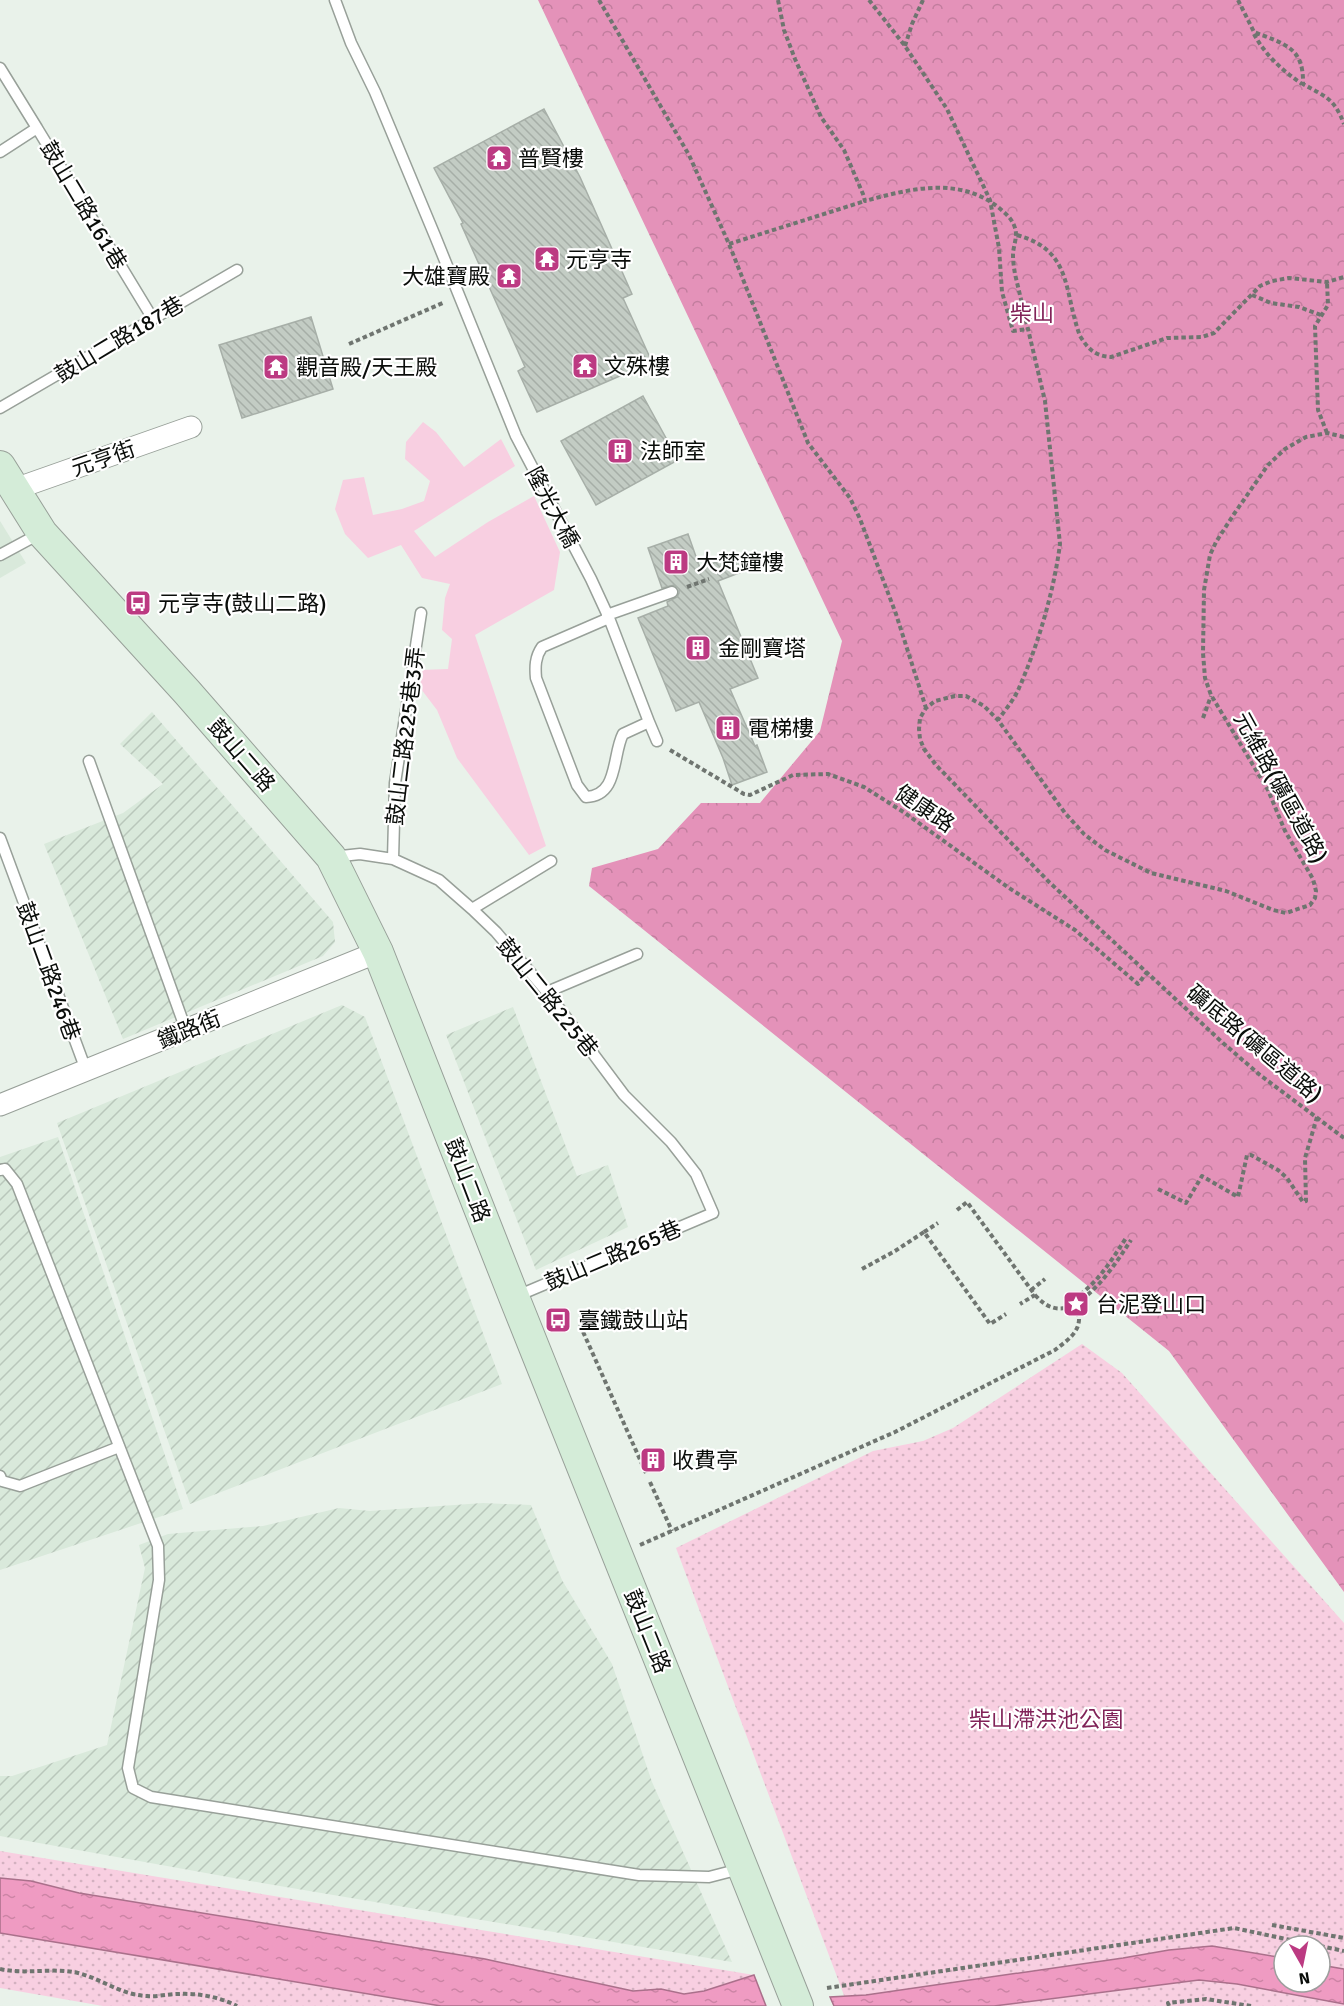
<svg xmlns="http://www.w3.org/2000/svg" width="1344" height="2006" font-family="Signika,'Noto Sans TC',sans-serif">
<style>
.built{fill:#d9e9db}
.industrial{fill:url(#industrial-furrows)}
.grass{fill:#f8cfe1}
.forest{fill:url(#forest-crowns)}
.park{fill:url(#park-dots);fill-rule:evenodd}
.water{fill:url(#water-ripples);stroke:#aa708b;stroke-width:1.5}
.building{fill:url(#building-back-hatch);stroke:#a7afa8;stroke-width:1.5}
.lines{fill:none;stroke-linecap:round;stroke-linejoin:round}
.lane-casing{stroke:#98a099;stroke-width:13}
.street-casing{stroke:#98a099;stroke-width:23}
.secondary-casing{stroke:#98a099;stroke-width:32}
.path{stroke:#6f7570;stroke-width:4;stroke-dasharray:4.5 3;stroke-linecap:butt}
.lane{stroke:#fff;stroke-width:10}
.street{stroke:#fff;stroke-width:21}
.secondary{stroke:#d4ecd8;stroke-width:30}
.labels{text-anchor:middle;stroke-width:4.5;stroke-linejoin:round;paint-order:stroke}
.poi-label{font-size:22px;fill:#0a0d0a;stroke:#fff;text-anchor:start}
.street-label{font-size:22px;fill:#0a0d0a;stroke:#fff}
.park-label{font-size:22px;fill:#812258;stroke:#fff}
</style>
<defs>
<pattern id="industrial-furrows" width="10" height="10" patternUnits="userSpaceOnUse" patternTransform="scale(1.5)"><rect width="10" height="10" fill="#d9e9db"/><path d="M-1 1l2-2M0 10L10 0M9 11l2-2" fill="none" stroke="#b9c7bb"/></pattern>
<pattern id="forest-crowns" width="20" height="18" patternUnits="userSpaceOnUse" patternTransform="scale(1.5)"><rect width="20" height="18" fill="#e492b9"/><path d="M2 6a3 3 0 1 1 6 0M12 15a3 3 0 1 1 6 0" fill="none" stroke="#c27d9e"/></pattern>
<pattern id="park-dots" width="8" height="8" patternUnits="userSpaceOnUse" patternTransform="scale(1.5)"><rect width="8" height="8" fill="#f8cfe1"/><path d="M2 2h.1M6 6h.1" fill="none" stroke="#d3b1c0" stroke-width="1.8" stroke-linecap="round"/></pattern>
<pattern id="water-ripples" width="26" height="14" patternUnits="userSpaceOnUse" patternTransform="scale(1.5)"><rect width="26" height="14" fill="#ef9bc2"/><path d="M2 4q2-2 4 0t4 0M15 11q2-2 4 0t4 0" fill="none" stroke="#cc84a5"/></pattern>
<pattern id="building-back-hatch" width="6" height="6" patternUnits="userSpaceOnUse" patternTransform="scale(1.5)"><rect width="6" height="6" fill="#c3ccc4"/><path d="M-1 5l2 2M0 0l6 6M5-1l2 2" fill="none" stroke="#a6aea7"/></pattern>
</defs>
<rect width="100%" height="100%" fill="#e9f2ea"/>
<path class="built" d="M 0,521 L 26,563 L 0,578 Z"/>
<path class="industrial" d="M 152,712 L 333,922 L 335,942 L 323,956 L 123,1039 L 44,844 L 123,813 L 163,784 L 120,744 Z
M 342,1005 L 365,1017 L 502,1384 L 190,1504 L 57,1123 Z
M 513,1007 L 577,1176 L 608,1165 L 628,1227 L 536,1270 L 446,1035 Z
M 58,1137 L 183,1509 L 0,1570 L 0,1157 Z
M 483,1503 L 531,1505 L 562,1580 L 612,1664 L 652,1782 L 732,1962 L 262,1883 L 0,1836 L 0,1776 L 12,1776 L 107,1745 L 145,1568 L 139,1545 L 168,1534 L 263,1526 L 339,1508 L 370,1511 Z"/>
<path class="grass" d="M 423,422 L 436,432 L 464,467 L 501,439 L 515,466 L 414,531 L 435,557 L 488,522 L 534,496 L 560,552 L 554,590 L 475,635 L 546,846 L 529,855 L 457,758 L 437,710 L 421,689 L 420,670 L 448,669 L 452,639 L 442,630 L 445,598 L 450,584 L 422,578 L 401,545 L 368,558 L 345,534 L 335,509 L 343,480 L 364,477 L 373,515 L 402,509 L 424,501 L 430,481 L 405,459 L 406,442 Z"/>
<path class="forest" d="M 538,0 L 1344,0 L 1344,1592 L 1169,1351 L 589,886 L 592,868 L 658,849 L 701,803 L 760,803 L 820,731 L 842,641 Z"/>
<path class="park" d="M 1082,1344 L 1122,1373 L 1344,1623 L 1344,2006 L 848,2006 L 676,1548 L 873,1451 L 923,1441 L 953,1428 ZM 1284,1946 L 1320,1946 L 1320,1982 L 1284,1982 Z
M 0,1851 L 754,1975 L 704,1991 L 683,1994 L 661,1989 L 633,1991 L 485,1959 L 79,1893 L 31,1881 L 0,1878 Z
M 0,1933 L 441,2006 L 103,2006 L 0,1988 Z"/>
<path class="water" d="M 0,1878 L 31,1881 L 79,1893 L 485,1959 L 633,1991 L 661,1989 L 684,1994 L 704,1991 L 754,1975 L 766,2006 L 441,2006 L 0,1933 Z
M 1212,1946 L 1284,1958 L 1284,1982 L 1320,1982 L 1320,1965 L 1344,1969 L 1344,2004 L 1237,1984 L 1199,1980 L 994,2006 L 834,2006 L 830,1997 L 866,1995 L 1123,1958 L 1169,1950 Z"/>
<path class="building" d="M 544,109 L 580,177 L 632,294 L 623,298 L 652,362 L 537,412 L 518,371 L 525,367 L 461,224 L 463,223 L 434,168 Z
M 311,317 L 333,389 L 242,418 L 219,345 Z
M 643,396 L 678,460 L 596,505 L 561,441 Z
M 688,534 L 700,568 L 738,554 L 744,571 L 718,581 L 758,678 L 730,689 L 755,746 L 757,745 L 767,772 L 732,785 L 723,758 L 699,702 L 676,711 L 638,618 L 668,606 L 667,602 L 677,597 L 679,593 L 679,589 L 674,585 L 662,588 L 648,548 Z"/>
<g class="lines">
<g class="lane-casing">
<path id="lane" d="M 335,0 L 351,43 L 375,92 L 435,236 L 516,436 L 591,579 L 609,618 L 649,722 L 623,734 C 612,755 619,796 586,797 L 577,785 L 536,678 C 535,667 535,657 542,647 L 609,618
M 0,68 L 37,128
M 0,152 L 37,128 L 153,319
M 0,408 L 237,270
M 0,555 L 39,534
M 607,615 L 672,592
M 649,722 L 657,741
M 89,761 L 186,1030
M 0,838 L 86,1070
M 332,857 L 360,854 L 393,859 L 439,880 L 472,909 L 496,932 L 547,992 L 624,1095 L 671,1142 L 696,1174 L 713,1213 L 517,1296
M 393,859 L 395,783 L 421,613
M 472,909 L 551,861
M 547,992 L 637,954
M 0,1170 L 5,1169 L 17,1184 L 158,1546 L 159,1580 L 128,1768 L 133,1788 L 151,1797 L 639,1875 L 709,1877 L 740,1869
M 0,1476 L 2,1481 L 20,1486 L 119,1447"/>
</g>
<g class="street-casing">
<path id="street" d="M 15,489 L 191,427
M 0,1105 L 378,952"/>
</g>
<g class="secondary-casing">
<path id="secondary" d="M 0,466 L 42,533 L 187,692 L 331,857 L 378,952 L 514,1297 L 798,2006"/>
</g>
<path class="path" d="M 599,0 L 689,155 L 729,244 L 808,443 L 850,498 L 860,519 L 896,614 L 926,708
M 778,0 L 784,30 L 795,59 L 821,117 L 844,150 L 863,194 L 865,201 C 909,189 958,176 998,207 C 1005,213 1012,218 1015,228 C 1018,237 1013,246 1013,255 C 1013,261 1014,268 1015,274 L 1045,401 L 1060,544 C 1054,591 1038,645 1019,688 C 1014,700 1005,710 998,720
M 869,0 L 905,46 L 947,109 L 990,200 L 999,248 L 1002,292 L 1013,331 L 1027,329
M 1238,0 L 1254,32 C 1284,44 1304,47 1303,84 C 1326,97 1334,98 1344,124
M 1254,34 C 1265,55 1283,71 1302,84
M 905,46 L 912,24 L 923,0
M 1017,235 C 1073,251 1063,290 1080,336 C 1088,349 1095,356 1111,357 L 1167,338 L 1202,337 L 1214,333 L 1260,286 L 1272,281 L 1289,278 L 1327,282 L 1344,277
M 729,244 L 865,201
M 1252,295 L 1271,303 L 1299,307 L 1321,315
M 349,344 L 445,302
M 1327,433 L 1318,410 L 1315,326 L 1328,305 L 1327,282
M 1344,437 L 1327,433 L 1306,437 L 1285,449 L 1268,465 L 1234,514 L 1216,542 L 1210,555 L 1204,590 L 1203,653 L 1205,678 L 1211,695 L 1268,790 L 1285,831 L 1313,879 L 1316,891 L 1315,898 L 1310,905 L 1286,913 L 1273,910 L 1226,891 L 1151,873 L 1105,850 L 1084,834 L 1065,813 L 998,720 L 984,706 L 966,696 L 955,696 L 935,701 L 926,708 L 920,718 L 919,729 L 920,739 L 924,749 L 936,765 L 1049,882 L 1223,1043 L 1260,1075 L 1344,1138
M 687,587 L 709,579
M 1203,718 L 1211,696
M 670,750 L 744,794 L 750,795 L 793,775 L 828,774 L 864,787 L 905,813 L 1009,888 L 1075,930 L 1138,984 L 1147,972
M 1158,1189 L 1186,1203 L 1202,1176 L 1238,1197 L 1247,1155 L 1251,1155 L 1278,1170 L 1287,1178 L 1303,1202 L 1306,1201 L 1305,1158 L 1317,1117
M 957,1210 L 967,1202 L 1035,1295 L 1020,1304
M 924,1232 L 938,1223
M 862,1269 L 895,1251 L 924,1232 L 990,1324 L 1006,1314
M 1031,1290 L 1045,1279
M 1035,1295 C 1046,1307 1056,1312 1073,1306
M 1074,1299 C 1098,1283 1111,1261 1126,1238
M 580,1325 L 646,1473
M 650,1482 L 672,1531
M 640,1545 L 895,1432 L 1055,1350 C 1066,1341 1080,1333 1079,1317 L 1073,1306 C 1098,1290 1115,1265 1131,1240
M 1272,1925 L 1344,1938
M 1320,1946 L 1344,1951
M 0,1969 C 26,1975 52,1967 78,1973 C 102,1979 121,1995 147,1996 C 157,1997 168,1994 179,1994 C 198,1993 220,1997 237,2006
M 827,1988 L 1234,1928 L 1319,1946
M 1169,2006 L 1168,2003 L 1206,1999 L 1251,2006"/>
<use href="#lane" class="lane"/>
<use href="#street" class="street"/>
<use href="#secondary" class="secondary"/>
</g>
<defs>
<g id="temple-square" transform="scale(1.35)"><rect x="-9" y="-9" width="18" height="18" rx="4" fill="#bc3a82" stroke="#fff"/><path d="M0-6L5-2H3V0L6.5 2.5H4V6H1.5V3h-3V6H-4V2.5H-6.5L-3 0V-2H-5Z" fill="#fff"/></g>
<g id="building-square" transform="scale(1.35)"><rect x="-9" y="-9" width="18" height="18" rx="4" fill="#bc3a82" stroke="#fff"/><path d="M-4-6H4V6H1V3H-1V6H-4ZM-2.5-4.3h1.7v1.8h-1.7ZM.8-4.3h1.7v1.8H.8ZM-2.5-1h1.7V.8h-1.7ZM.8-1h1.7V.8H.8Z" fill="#fff"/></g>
<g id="bus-square" transform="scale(1.35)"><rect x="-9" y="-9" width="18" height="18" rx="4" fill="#bc3a82" stroke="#fff"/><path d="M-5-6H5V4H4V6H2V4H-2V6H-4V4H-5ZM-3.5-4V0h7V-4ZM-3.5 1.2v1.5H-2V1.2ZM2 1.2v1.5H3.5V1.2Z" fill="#fff"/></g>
<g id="sight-square" transform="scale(1.35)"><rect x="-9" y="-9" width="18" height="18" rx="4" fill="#bc3a82" stroke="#fff"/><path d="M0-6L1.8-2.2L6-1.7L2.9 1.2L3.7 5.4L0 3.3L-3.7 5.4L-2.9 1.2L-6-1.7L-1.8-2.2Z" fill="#fff"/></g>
</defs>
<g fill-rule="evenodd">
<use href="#temple-square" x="499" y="158"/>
<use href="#temple-square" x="547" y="259"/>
<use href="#temple-square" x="509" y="276"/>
<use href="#temple-square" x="585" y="366"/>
<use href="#temple-square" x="276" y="367"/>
<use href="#building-square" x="620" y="451"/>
<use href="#building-square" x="676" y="562"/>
<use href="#bus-square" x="138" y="603"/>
<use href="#building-square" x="698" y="648"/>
<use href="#building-square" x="728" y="728"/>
<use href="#sight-square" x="1076" y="1304"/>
<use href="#bus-square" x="558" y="1320"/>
<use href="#building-square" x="653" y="1460"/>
</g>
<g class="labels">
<g class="poi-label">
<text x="518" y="166">普賢樓</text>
<text x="566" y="267">元亨寺</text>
<text x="490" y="284" text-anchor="end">大雄寶殿</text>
<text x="604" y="374">文殊樓</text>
<text x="296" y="375">觀音殿/天王殿</text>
<text x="640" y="459">法師室</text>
<text x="696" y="570">大梵鐘樓</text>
<text x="158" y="611">元亨寺(鼓山二路)</text>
<text x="718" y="656">金剛寶塔</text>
<text x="748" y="736">電梯樓</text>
<text x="1096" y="1312">台泥登山口</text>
<text x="578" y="1328">臺鐵鼓山站</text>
<text x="672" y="1468">收費亭</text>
</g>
<g class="street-label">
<text transform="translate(84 205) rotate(59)" y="8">鼓山二路161巷</text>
<text transform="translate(119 339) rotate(-31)" y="8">鼓山二路187巷</text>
<text transform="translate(103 458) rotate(-19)" y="8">元亨街</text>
<text transform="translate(553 507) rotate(62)" y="8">隆光大橋</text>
<text transform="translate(405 736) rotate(-83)" y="8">鼓山二路225巷3弄</text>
<text transform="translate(242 755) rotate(49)" y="8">鼓山二路</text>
<text transform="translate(1281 787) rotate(61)" y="8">元維路(礦區道路)</text>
<text transform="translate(925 808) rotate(34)" y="8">健康路</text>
<text transform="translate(49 971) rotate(70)" y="8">鼓山二路246巷</text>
<text transform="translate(548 997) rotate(51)" y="8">鼓山二路225巷</text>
<text transform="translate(189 1029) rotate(-22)" y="8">鐵路街</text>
<text transform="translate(1255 1043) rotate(40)" y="8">礦底路(礦區道路)</text>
<text transform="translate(468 1180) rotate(69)" y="8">鼓山二路</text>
<text transform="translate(613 1255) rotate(-23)" y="8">鼓山二路265巷</text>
<text transform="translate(648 1631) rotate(68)" y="8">鼓山二路</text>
</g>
<g class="park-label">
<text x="1032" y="321">柴山</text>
<text x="1046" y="1727">柴山滯洪池公園</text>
</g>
</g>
<g transform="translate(1302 1964) rotate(171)"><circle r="28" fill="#ffffff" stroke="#9d9e9d" stroke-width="1.5"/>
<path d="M0-4.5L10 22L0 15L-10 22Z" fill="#bc3a82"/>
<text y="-9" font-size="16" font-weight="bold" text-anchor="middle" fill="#0a0d0a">N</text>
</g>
</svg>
